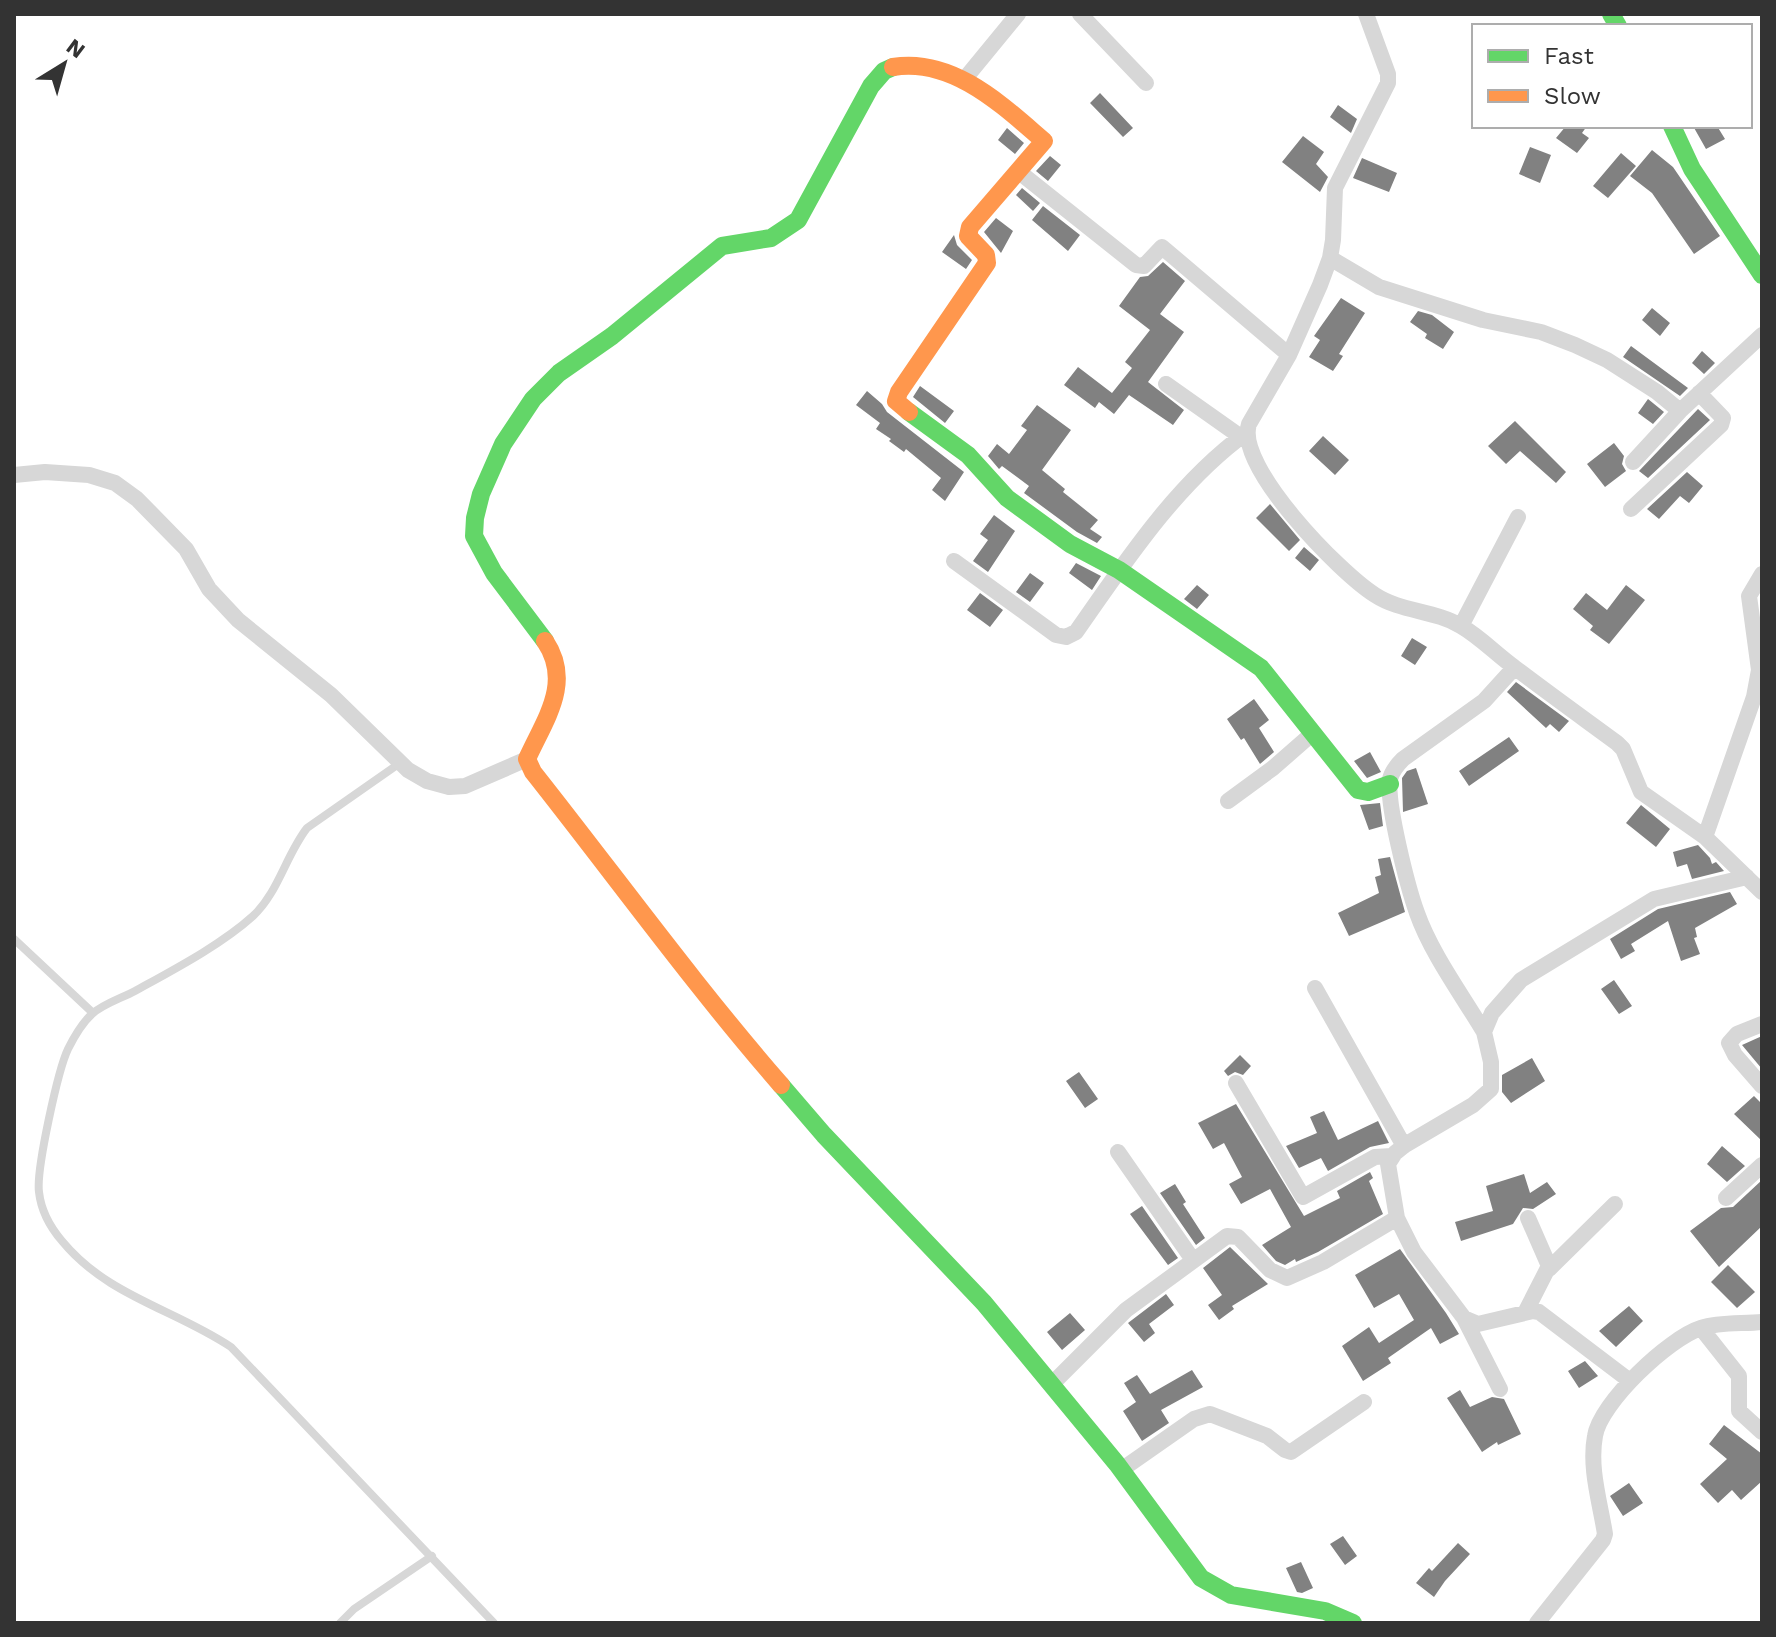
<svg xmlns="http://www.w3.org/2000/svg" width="1776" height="1637" font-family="'Work Sans',sans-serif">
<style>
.building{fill:#818181}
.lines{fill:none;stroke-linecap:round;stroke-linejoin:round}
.lane{stroke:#d7d7d7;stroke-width:8}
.street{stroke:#d7d7d7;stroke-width:16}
.fast{stroke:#63d668;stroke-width:18}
.slow{stroke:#ff974d;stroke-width:18}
</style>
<rect width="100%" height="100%" fill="#fff"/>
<path class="building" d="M 1100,93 L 1133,128 L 1123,137 L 1090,103 Z
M 1338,105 L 1357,119 L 1351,133 L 1330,117 Z
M 1566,126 L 1587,126 L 1582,133 L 1589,138 L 1577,153 L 1556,138 Z
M 1693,126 L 1717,126 L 1725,139 L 1706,149 Z
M 1007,128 L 1024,143 L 1015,154 L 998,140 Z
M 1303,136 L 1324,152 L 1316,164 L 1328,177 L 1320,192 L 1282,162 Z
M 1530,147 L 1551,155 L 1540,183 L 1519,174 Z
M 1652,150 L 1673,167 L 1720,236 L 1694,254 L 1652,193 L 1630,176 Z
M 1621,153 L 1636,166 L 1608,198 L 1593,186 Z
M 1050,156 L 1061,165 L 1048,181 L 1036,171 Z
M 1362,158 L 1397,173 L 1389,192 L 1353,178 Z
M 1022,188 L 1040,203 L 1033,211 L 1016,195 Z
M 1043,206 L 1080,235 L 1068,251 L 1032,220 Z
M 996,218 L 1013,231 L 1001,253 L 984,232 Z
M 954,235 L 957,245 L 972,260 L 966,269 L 942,252 Z
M 1163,262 L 1185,281 L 1160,314 L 1184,332 L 1148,382 L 1184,410 L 1173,425 L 1129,395 L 1114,414 L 1099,402 L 1095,408 L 1064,385 L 1078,367 L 1112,393 L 1132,368 L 1125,362 L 1150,330 L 1119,306 L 1140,277 L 1148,276 Z
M 1341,298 L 1365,313 L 1339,354 L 1343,356 L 1333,371 L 1309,357 L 1320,340 L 1314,336 Z
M 1652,308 L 1670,323 L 1660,336 L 1642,320 Z
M 1418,311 L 1432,315 L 1454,332 L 1443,349 L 1425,338 L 1427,334 L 1410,322 Z
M 1631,346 L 1688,388 L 1680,396 L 1623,357 Z
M 1702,351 L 1715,363 L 1704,374 L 1692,363 Z
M 920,386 L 954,411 L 945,423 L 913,397 Z
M 867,391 L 882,404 L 887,412 L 964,472 L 945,501 L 932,490 L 941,478 L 906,449 L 904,452 L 889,441 L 891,439 L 876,429 L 880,423 L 856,405 Z
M 1648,399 L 1664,412 L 1653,424 L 1638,413 Z
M 1037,405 L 1071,430 L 1042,470 L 1065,489 L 1063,492 L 1098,520 L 1090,529 L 1102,537 L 1097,543 L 1077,532 L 1024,493 L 1029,486 L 1002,466 L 999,469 L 988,456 L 997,444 L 1009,454 L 1027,430 L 1021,426 Z
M 1698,409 L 1710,420 L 1648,478 L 1639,471 Z
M 1515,421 L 1566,472 L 1556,483 L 1520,451 L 1506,464 L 1488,446 Z
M 1323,436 L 1349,460 L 1335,475 L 1309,451 Z
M 1614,443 L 1624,456 L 1622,464 L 1626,471 L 1605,487 L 1587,464 Z
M 1687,472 L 1703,486 L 1689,503 L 1680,496 L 1659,519 L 1647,509 Z
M 1270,504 L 1300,540 L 1289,551 L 1256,518 Z
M 994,515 L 1015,531 L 988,572 L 973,561 L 988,540 L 980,534 Z
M 1304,547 L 1319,560 L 1310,571 L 1295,558 Z
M 1076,563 L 1101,576 L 1092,590 L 1069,573 Z
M 1030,573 L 1044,583 L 1030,602 L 1016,592 Z
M 1197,585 L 1209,595 L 1197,609 L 1184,599 Z
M 1626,585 L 1645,600 L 1609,644 L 1590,630 L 1593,626 L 1573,609 L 1586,593 L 1607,610 Z
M 980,593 L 1003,610 L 990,627 L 967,610 Z
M 1412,638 L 1427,647 L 1415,665 L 1401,656 Z
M 1516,682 L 1569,721 L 1559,732 L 1550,724 L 1546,728 L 1507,692 Z
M 1254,699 L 1269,720 L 1259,728 L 1274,752 L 1260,764 L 1244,738 L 1241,740 L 1227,719 Z
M 1509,737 L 1519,751 L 1469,786 L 1459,771 Z
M 1370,752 L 1381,772 L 1367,778 L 1354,761 Z
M 1416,768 L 1428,804 L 1403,812 L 1402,778 L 1407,771 Z
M 1380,803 L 1383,826 L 1369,830 L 1360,805 Z
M 1641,805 L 1670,829 L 1656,847 L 1626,823 Z
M 1698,845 L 1710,858 L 1712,864 L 1716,862 L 1724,871 L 1692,879 L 1687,864 L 1677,867 L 1673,852 Z
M 1390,857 L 1405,912 L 1349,936 L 1338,913 L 1379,893 L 1375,877 L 1381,875 L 1378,859 Z
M 1730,892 L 1737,904 L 1695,928 L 1697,937 L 1694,938 L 1700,954 L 1681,961 L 1668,921 L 1631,944 L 1635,951 L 1621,959 L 1610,939 L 1658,909 Z
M 1614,980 L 1632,1006 L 1619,1014 L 1601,989 Z
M 1762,1036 L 1762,1069 L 1742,1045 Z
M 1240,1055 L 1251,1066 L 1243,1075 L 1235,1072 L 1228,1076 L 1224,1071 Z
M 1532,1058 L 1545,1081 L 1511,1103 L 1502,1092 L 1502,1075 Z
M 1079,1072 L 1098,1099 L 1085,1108 L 1066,1081 Z
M 1754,1096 L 1762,1104 L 1762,1141 L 1734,1114 Z
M 1236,1104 L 1304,1216 L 1340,1198 L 1337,1191 L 1370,1172 L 1373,1178 L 1369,1181 L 1383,1214 L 1318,1252 L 1296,1262 L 1295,1259 L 1285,1265 L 1276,1261 L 1262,1245 L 1291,1227 L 1270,1189 L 1241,1204 L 1229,1184 L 1242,1177 L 1224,1143 L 1213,1149 L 1198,1123 Z
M 1324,1111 L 1338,1140 L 1378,1121 L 1389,1143 L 1370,1147 L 1328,1171 L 1321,1158 L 1299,1168 L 1286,1146 L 1317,1133 L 1310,1117 Z
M 1722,1146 L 1745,1166 L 1727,1182 L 1707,1164 Z
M 1524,1174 L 1530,1193 L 1547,1182 L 1556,1194 L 1533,1209 L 1523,1208 L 1513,1224 L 1461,1241 L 1455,1222 L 1493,1211 L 1486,1186 Z
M 1762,1180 L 1762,1226 L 1719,1267 L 1690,1231 L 1721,1208 L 1733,1207 Z
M 1175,1184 L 1186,1202 L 1183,1204 L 1205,1238 L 1196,1245 L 1160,1193 Z
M 1142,1206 L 1178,1258 L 1168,1265 L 1130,1214 Z
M 1230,1247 L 1268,1284 L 1232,1306 L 1234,1309 L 1219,1320 L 1208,1305 L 1222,1295 L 1203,1268 Z
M 1400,1249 L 1446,1313 L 1459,1334 L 1440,1344 L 1431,1328 L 1388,1358 L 1391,1363 L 1363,1381 L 1342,1346 L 1369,1327 L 1379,1343 L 1414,1320 L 1399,1294 L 1374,1308 L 1355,1275 Z
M 1728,1265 L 1755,1292 L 1737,1308 L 1711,1282 Z
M 1166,1294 L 1174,1305 L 1149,1324 L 1155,1333 L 1144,1342 L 1128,1323 Z
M 1629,1306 L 1643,1321 L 1616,1347 L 1599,1331 Z
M 1070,1313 L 1085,1330 L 1062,1350 L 1047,1332 Z
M 1585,1361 L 1598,1376 L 1579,1388 L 1568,1371 Z
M 1192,1370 L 1203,1387 L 1161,1410 L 1169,1423 L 1142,1441 L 1123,1411 L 1136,1402 L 1124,1383 L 1137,1375 L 1150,1394 Z
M 1460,1390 L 1470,1407 L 1492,1397 L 1504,1399 L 1521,1434 L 1498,1445 L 1497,1442 L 1482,1452 L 1447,1398 Z
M 1724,1425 L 1762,1454 L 1762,1481 L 1741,1500 L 1732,1490 L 1718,1503 L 1700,1484 L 1727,1459 L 1709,1444 Z
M 1629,1483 L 1643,1503 L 1623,1516 L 1610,1496 Z
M 1343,1536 L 1357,1556 L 1345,1565 L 1330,1544 Z
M 1458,1543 L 1470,1554 L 1445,1581 L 1434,1597 L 1416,1583 L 1429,1568 L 1432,1571 Z
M 1301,1562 L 1313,1588 L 1302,1593 L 1297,1592 L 1286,1568 Z"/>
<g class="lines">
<path class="lane" d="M 400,763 L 307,828 C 286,855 278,893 253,916 C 221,945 173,970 135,991 C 122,998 103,1004 92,1014 C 82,1023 74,1037 68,1049 C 58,1070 36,1170 39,1192 C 41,1210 50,1227 62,1241 C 107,1296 174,1309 231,1347 L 494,1623
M 14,939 L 93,1013
M 340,1623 L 354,1609 L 432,1556"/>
<path class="street" d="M 1080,14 L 1146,83
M 1366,14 L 1388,74 L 1388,83 L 1335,188 L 1333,240 L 1330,258 L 1320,285 L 1289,355 L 1249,424 C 1235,466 1340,573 1375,595 C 1401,612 1434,610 1461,626 C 1480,637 1496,654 1514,667 C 1548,693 1583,718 1617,743 L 1623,749 L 1641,792 L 1705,837 L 1762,892
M 963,81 L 1018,14
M 1018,171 L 1136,265 L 1144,266 L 1162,247 L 1289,355
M 1330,258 L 1379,287 L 1483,320 L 1541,332 L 1575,345 L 1607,360 L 1657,392 L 1680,411
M 1166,384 L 1241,437
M 1633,462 L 1680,411 L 1762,335
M 14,475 L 45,472 L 89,475 L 115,483 L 137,499 L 186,549 L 209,589 L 238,620 L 331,695 L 408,770 L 427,781 L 449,787 L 465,786 L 527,759
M 1631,509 L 1721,425 L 1723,418 L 1699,393
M 954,561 L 1056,635 L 1066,637 L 1076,632 C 1125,562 1176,484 1246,433
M 1461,626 L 1518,517
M 1228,801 L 1273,768 L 1313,733
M 1705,837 L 1754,697 L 1759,670 L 1749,596 L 1762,574
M 1315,988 L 1404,1146
M 1762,1024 L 1737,1034 L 1729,1043 L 1735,1055 L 1762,1086
M 1484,1032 C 1462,995 1431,953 1417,913 C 1408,888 1386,803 1390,779 C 1392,771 1397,765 1403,759 L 1484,701 L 1514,668
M 1236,1083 L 1303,1197 L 1375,1157 L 1392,1156
M 1118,1152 L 1193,1260
M 1726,1198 L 1762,1165
M 1549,1269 L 1615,1204
M 1525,1313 L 1549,1266 L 1528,1218
M 1464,1318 L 1500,1389
M 1701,1328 L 1739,1376 L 1739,1411 L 1762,1432
M 1630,1381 L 1539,1312 L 1533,1311 L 1478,1324 L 1464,1318 L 1414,1252 L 1397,1218 L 1388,1164 L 1395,1153 L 1405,1145 L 1473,1105 L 1491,1089 L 1491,1062 L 1484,1032 L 1492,1013 L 1521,980 L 1654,899 L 1747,877
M 1051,1385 L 1126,1310 L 1227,1236 L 1238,1237 L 1270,1270 L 1287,1278 L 1323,1262 L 1397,1218
M 1121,1470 L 1194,1419 L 1210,1414 L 1267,1436 L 1285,1450 L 1291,1452 L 1364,1402
M 1537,1623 L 1603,1540 L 1605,1534 C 1600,1502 1589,1468 1595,1436 C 1600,1403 1669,1338 1701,1328 C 1719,1322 1742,1324 1762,1322"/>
<path class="fast" d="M 1611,14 L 1618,26
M 1672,126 L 1692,169 L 1762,275
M 909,412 L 968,455 L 1007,498 L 1070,544 L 1119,570 L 1261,668 L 1358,790 L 1368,792 L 1390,784
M 545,641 L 494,573 L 474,536 L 475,518 L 481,494 L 503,444 L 533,399 L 559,373 L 612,336 L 722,246 L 771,238 L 798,220 L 871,86 L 884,71 L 893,67
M 781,1085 L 824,1135 L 984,1303 L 1117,1464 L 1201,1578 L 1231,1595 L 1325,1611 L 1353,1623"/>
<path class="slow" d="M 893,67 C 953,57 1003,106 1044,141 L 970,227 L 968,236 L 986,255 L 987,263 L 899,392 L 896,401 L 909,412
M 545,641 C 573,683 545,719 527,759 L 533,772 C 616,877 694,985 781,1085"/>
</g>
<rect width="1776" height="1637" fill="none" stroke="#333333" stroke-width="32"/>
<rect x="1472" y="24" width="280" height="104" fill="#ffffff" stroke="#adadad" stroke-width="2"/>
<rect x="1488" y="50" width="40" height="12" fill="#63d668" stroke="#adadad" stroke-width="2"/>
<text x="1544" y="64" font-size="24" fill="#333333">Fast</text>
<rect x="1488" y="90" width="40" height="12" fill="#ff974d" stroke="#adadad" stroke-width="2"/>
<text x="1544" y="104" font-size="24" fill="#333333">Slow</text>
<g transform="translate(64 64) rotate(37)" stroke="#ffffff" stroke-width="6" paint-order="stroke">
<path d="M0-6L14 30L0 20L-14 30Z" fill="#333333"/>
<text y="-12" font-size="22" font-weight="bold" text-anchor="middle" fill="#333333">N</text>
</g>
</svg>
